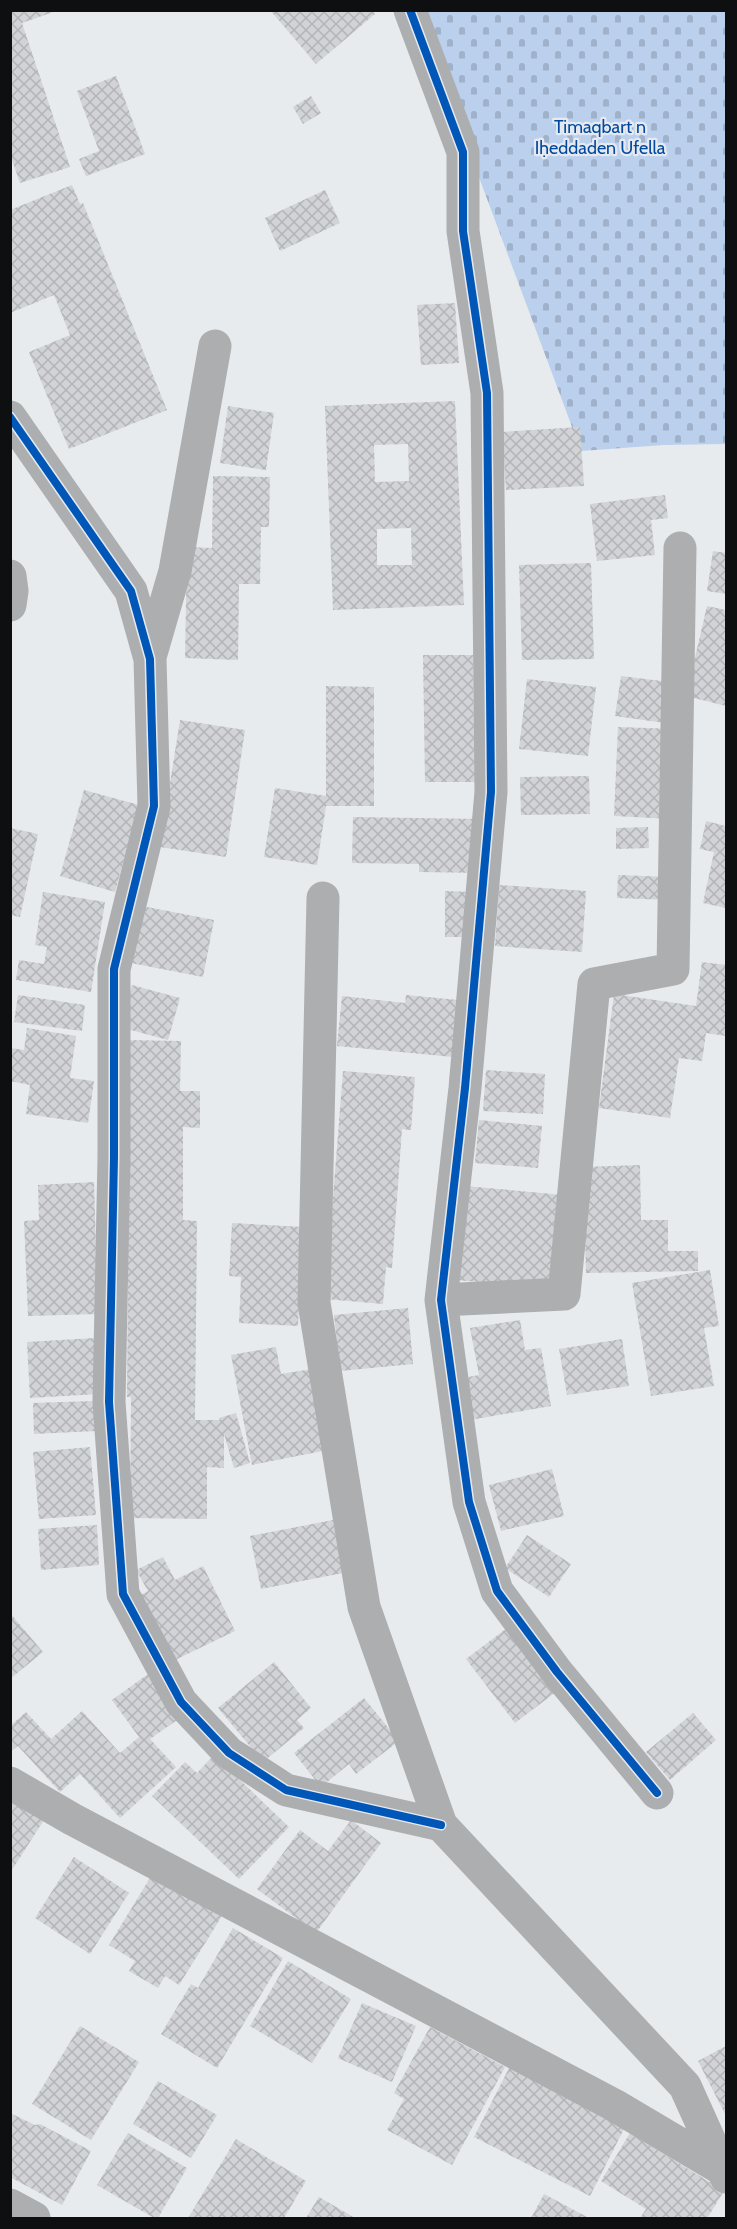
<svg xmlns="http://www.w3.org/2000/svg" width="737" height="2229" font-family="Cabin,sans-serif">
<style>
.cemetery{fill:url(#cemetery-stones)}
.building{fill:url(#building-cross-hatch);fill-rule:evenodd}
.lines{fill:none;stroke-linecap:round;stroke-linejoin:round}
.minor{stroke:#acaeaf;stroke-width:33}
.cycleway-casing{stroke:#e6eaf0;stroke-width:11}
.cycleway{stroke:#0057b8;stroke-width:8}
.labels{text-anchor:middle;stroke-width:4.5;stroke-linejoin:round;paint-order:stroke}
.park-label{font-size:18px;fill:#0149a0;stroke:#e6eaf0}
</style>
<defs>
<pattern id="cemetery-stones" width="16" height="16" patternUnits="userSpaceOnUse" patternTransform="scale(1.5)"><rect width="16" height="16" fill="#bbd0ed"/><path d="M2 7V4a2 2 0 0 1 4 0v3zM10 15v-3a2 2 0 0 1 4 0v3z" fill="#a0b1ca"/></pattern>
<pattern id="building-cross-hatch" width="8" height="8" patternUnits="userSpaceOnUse" patternTransform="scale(1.5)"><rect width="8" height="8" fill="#d1d3d6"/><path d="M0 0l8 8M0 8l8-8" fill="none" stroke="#b2b4b7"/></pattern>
</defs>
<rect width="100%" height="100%" fill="#e8ebee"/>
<path class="cemetery" d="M 417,11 L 726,11 L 726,444 L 664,445 L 581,451 Z"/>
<path class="building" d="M 10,10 L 59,10 L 22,23 L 70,167 L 20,183 L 10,154 Z
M 270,10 L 372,10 L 375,14 L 316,64 Z
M 116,76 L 145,154 L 86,176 L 79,159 L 99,151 L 77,91 Z
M 311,96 L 321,113 L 303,124 L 293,107 Z
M 72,185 L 80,204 L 83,203 L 167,410 L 69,449 L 29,352 L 70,335 L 54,295 L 10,313 L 10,210 Z
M 325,190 L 340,223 L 280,251 L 265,218 Z
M 455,303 L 459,363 L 421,365 L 417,305 Z
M 455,401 L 464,605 L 333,610 L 325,406 ZM 408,444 L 409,481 L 375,482 L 374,445 ZM 411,528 L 412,565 L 377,565 L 377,529 Z
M 228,406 L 274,413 L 266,470 L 220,463 Z
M 580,427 L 584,486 L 506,490 L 502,432 Z
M 213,476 L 270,477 L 269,527 L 261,527 L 260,584 L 239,584 L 238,660 L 185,658 L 187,547 L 212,548 Z
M 665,495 L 668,518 L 651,520 L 655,555 L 597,561 L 590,504 Z
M 713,551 L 726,553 L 726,594 L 707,591 Z
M 591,563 L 594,659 L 522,660 L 519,565 Z
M 707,606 L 726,610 L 726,706 L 686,696 Z
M 423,655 L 473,655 L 475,782 L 425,782 Z
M 621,676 L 670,682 L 665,723 L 615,716 Z
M 527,679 L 596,687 L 588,756 L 519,749 Z
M 326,686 L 374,687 L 374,806 L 326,806 L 317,865 L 264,857 L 275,788 L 326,796 Z
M 180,720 L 245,730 L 226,857 L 160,847 Z
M 618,727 L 676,729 L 672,819 L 614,816 Z
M 589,776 L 590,814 L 521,815 L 520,777 Z
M 84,790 L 139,805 L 115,892 L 60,876 Z
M 353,817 L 481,819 L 481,873 L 419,872 L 419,864 L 352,863 Z
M 706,821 L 726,826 L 726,908 L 703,903 L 714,852 L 700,849 Z
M 648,827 L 649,848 L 616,849 L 616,828 Z
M 10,828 L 38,834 L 20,917 L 10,915 Z
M 618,875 L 671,877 L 670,900 L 617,898 Z
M 499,885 L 586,891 L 582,952 L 495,946 Z
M 445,891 L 472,892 L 471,937 L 445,937 Z
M 43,892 L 105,902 L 91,992 L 16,980 L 19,960 L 44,964 L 47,947 L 35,945 Z
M 142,906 L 214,920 L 203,977 L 131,963 Z
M 702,962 L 726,965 L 726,1036 L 706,1033 L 702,1061 L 679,1058 L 670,1118 L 599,1108 L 614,994 L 696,1006 Z
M 132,985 L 180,998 L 168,1040 L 120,1027 Z
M 18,995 L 85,1005 L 82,1031 L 14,1022 Z
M 406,995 L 458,1000 L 453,1057 L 337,1046 L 342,996 L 405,1003 Z
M 27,1028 L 76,1036 L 70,1078 L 94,1081 L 88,1123 L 26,1114 L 30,1085 L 10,1081 L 10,1048 L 24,1050 Z
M 124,1040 L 181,1041 L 180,1091 L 200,1091 L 200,1128 L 183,1127 L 183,1220 L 197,1221 L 195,1420 L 220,1420 L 219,1418 L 236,1413 L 250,1463 L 234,1468 L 224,1434 L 224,1468 L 207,1467 L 207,1519 L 130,1518 L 131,1397 L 127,1397 L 128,1280 L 121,1280 Z
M 486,1070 L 545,1074 L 543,1114 L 483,1111 Z
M 343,1071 L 415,1077 L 411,1130 L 402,1129 L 392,1268 L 386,1267 L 383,1304 L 325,1299 Z
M 479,1120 L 542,1126 L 538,1168 L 475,1163 Z
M 640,1165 L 641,1220 L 668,1220 L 668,1251 L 698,1251 L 698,1271 L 586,1273 L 583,1167 Z
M 94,1182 L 98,1314 L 28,1316 L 24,1221 L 39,1220 L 38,1185 Z
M 465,1186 L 564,1195 L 556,1289 L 456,1280 Z
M 232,1223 L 303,1227 L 298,1326 L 239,1323 L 241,1277 L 229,1276 Z
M 710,1270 L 719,1326 L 704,1328 L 714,1386 L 651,1396 L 632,1283 Z
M 408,1308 L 413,1364 L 340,1371 L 334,1315 Z
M 520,1320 L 525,1350 L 541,1348 L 551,1406 L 470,1420 L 462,1378 L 479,1375 L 470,1328 Z
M 95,1338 L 98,1394 L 30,1398 L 27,1342 Z
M 622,1339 L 629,1386 L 567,1395 L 559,1349 Z
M 276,1347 L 281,1374 L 312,1369 L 328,1450 L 252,1465 L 231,1355 Z
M 94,1401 L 96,1431 L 34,1434 L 33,1403 Z
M 90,1447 L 96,1515 L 39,1519 L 33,1452 Z
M 552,1469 L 564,1516 L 501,1531 L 489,1485 Z
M 333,1520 L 343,1573 L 261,1589 L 250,1536 Z
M 97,1525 L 99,1565 L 41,1570 L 38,1529 Z
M 527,1535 L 571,1564 L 549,1597 L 505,1568 Z
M 163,1557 L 175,1580 L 203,1566 L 235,1631 L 173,1661 L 141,1595 L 148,1591 L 136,1570 Z
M 10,1613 L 43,1652 L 10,1679 Z
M 507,1628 L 556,1692 L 515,1723 L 466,1659 Z
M 274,1662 L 311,1708 L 297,1720 L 304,1728 L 263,1762 L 218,1708 Z
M 148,1674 L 180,1718 L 150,1739 L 176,1767 L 120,1818 L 80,1774 L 60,1792 L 18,1746 L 10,1752 L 10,1726 L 26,1712 L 51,1739 L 82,1711 L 120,1753 L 139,1737 L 112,1700 Z
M 364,1698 L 399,1741 L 356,1774 L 349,1764 L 321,1787 L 294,1753 Z
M 693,1713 L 716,1740 L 670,1780 L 646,1752 Z
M 214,1755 L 289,1827 L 239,1879 L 152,1796 L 185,1762 L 197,1773 Z
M 10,1799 L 44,1820 L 10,1873 Z
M 351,1820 L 381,1843 L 316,1933 L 257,1889 L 300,1830 L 328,1851 Z
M 74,1857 L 129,1893 L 90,1954 L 35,1918 Z
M 153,1873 L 222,1916 L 179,1985 L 165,1976 L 158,1988 L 129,1971 L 135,1961 L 109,1945 Z
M 233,1928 L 283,1958 L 217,2068 L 161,2034 L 191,1984 L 198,1988 Z
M 288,1961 L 351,1999 L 312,2063 L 250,2026 Z
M 362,2003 L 416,2026 L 392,2082 L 338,2058 Z
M 80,2026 L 139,2062 L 91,2140 L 32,2104 Z
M 430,2027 L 505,2067 L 452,2165 L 387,2130 L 404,2099 L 394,2093 Z
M 726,2046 L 726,2116 L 698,2061 Z
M 512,2062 L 628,2121 L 590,2196 L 474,2137 Z
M 158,2081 L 217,2115 L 191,2158 L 133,2124 Z
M 10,2113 L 35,2125 L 40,2124 L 91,2151 L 62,2205 L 10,2177 Z
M 128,2133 L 187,2168 L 158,2218 L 154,2218 L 97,2185 Z
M 630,2133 L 724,2191 L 708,2217 L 711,2218 L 640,2218 L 646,2209 L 601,2181 Z
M 236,2139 L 306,2181 L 284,2218 L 188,2218 Z
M 544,2194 L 589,2218 L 531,2218 Z
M 319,2197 L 355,2218 L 306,2218 Z"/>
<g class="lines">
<path class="minor" d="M 410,10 L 463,152 L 463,231 L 487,393 L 491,792 L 465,1088 L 441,1300 L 469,1502 L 497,1591 L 557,1672 L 657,1793
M 10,417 L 131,591 L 150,659 L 154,806 L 114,969 L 114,1157 L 109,1402 L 123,1594 L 181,1702 L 229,1753 L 286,1790 L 441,1825
M 10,576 L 12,591 L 10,605
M 150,657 L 175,571 L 215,346
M 323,898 L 314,1303 L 364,1607 L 441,1825 L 685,2086 L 726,2177
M 441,1300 L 564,1294 L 594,984 L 673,969 L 680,548
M 10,1783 L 72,1819 L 614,2105 L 722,2169
M 10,2205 L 34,2218"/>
<g class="cycleway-casing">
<path id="cycleway" d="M 410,10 L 463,152 L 463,231 L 487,393 L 491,792 L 465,1088 L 441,1300 L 469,1502 L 497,1591 L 557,1672 L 657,1793
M 10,417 L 131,591 L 150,659 L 154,806 L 114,969 L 114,1157 L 109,1402 L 123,1594 L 181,1702 L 229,1753 L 286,1790 L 441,1825"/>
</g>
<use href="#cycleway" class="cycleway"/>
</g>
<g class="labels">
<g class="park-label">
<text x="600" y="133">Timaqbart n<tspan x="600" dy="21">Iḥeddaden Ufella</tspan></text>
</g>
</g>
<rect width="737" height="2229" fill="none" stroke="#0e0f11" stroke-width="24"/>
</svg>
